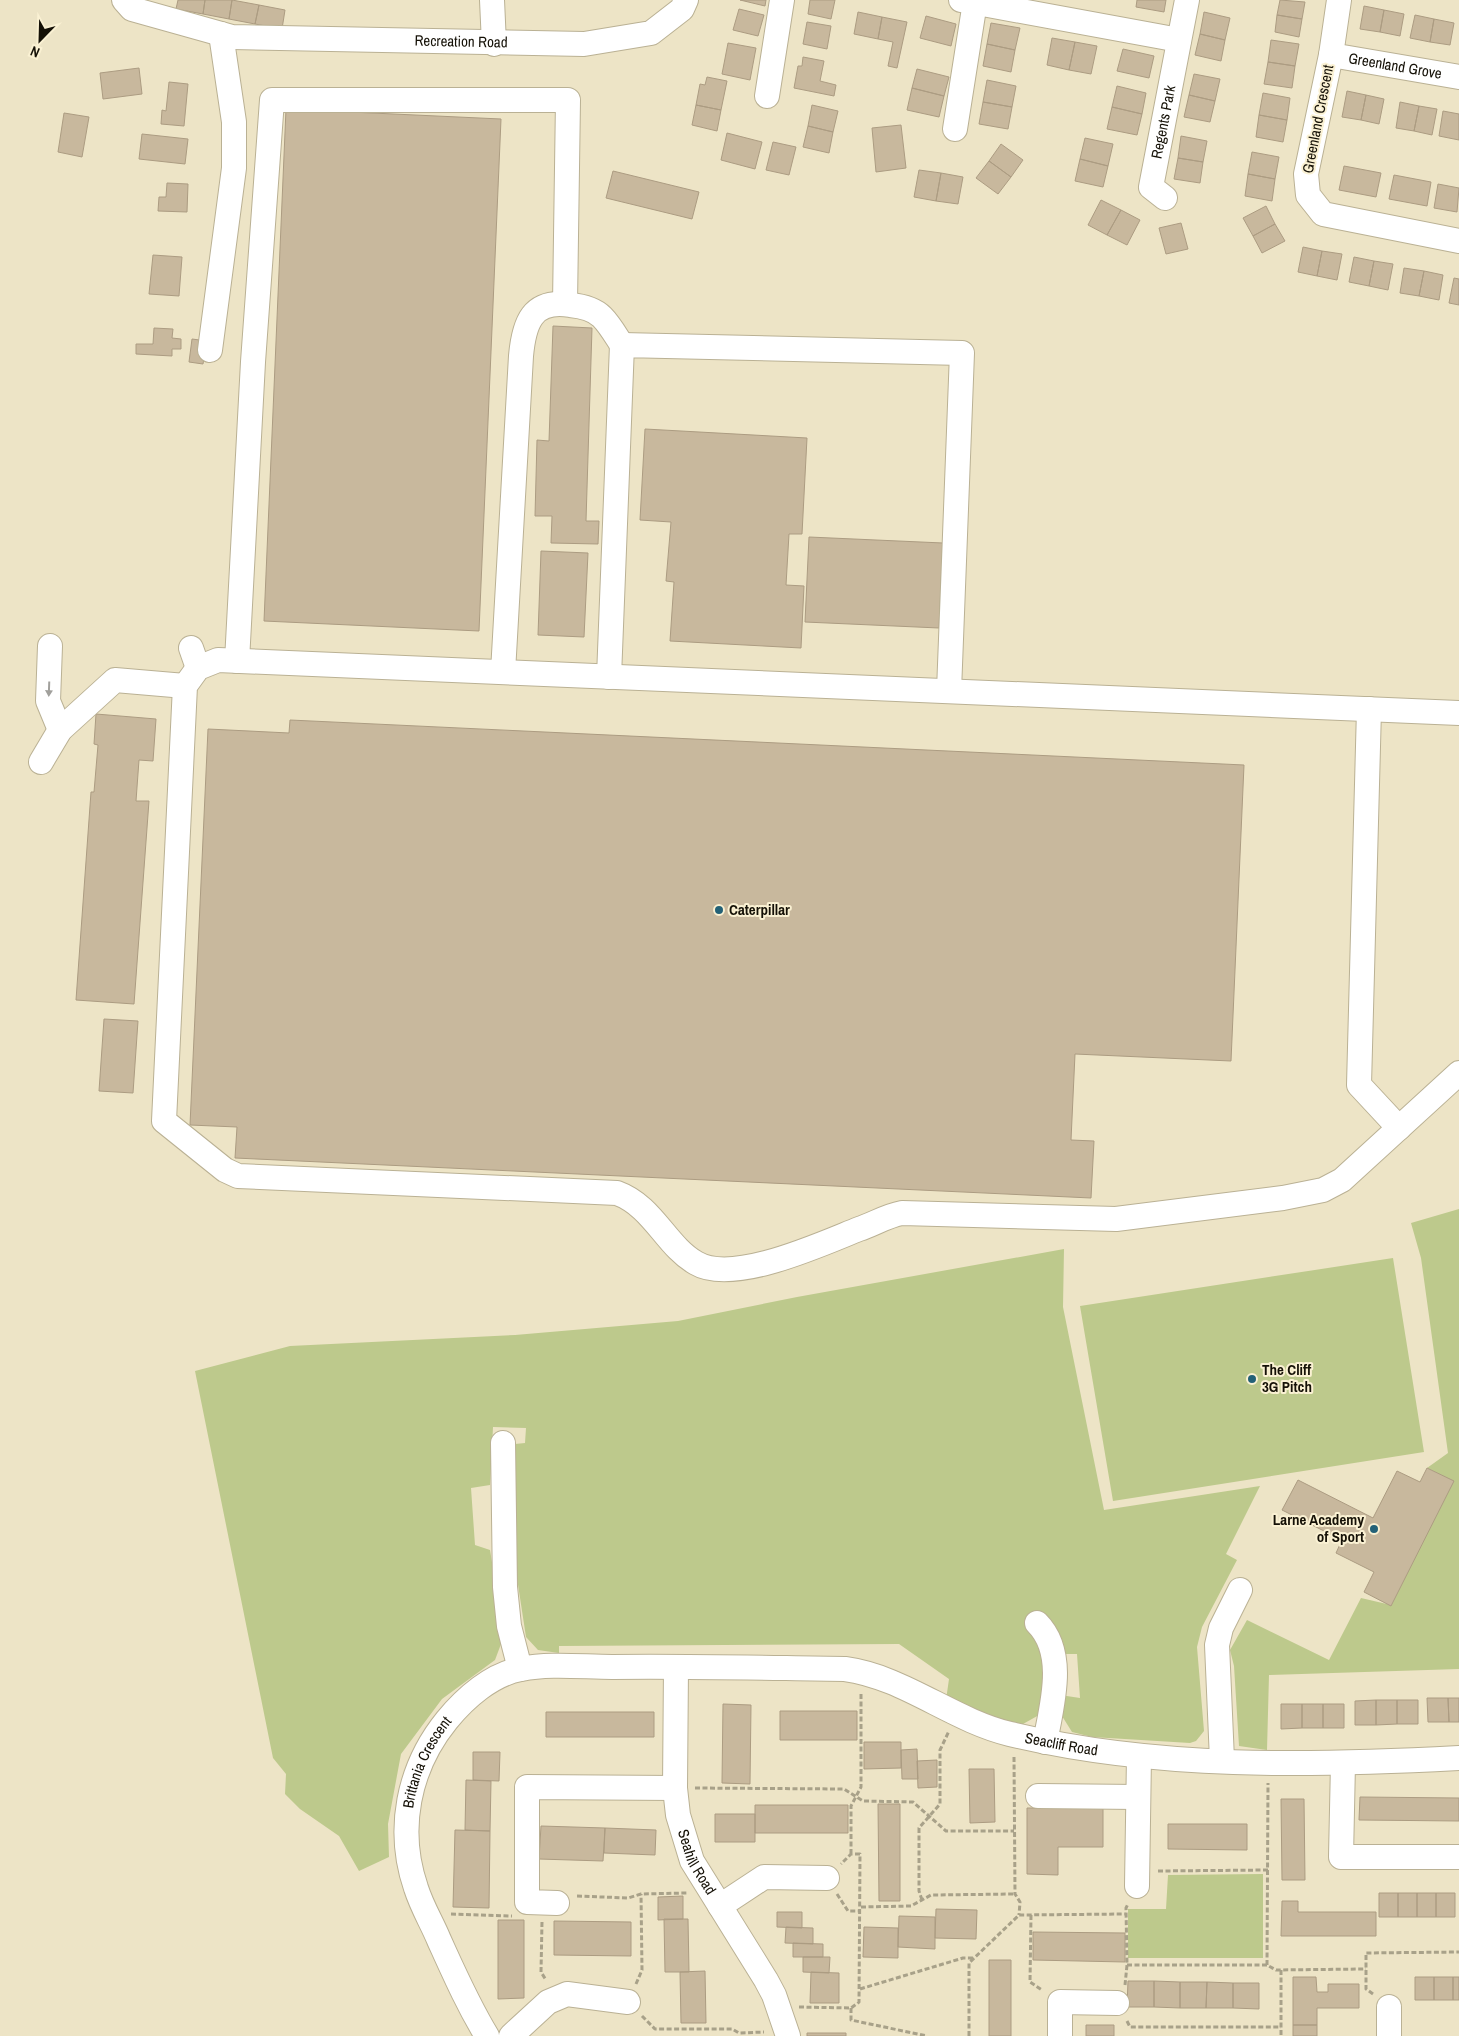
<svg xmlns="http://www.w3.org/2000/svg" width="1459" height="2036" font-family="'Archivo Narrow',sans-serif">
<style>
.green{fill:#bdc98c}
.building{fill:#c8b89d;stroke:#ac9c82}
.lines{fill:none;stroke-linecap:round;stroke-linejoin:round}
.minor-casing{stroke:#bab194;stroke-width:26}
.path{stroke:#a8a189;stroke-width:3;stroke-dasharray:5 2.5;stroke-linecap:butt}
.minor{stroke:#fff;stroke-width:24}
.oneway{fill:#a1a09c}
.poi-dot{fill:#236177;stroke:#faf1d3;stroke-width:2}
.labels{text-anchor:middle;stroke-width:4;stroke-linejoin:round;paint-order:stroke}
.street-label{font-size:15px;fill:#151107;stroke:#faf1d3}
.poi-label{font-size:15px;font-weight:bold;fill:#151107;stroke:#faf1d3;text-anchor:start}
</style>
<rect width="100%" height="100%" fill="#ede4c6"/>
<path class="green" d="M 1459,1209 L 1459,1669 L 1269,1675 L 1267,1750 L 1239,1746 L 1234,1666 L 1230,1650 L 1247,1620 L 1329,1660 L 1361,1598 L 1391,1605 L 1453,1481 L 1427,1468 L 1448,1453 L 1421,1258 L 1411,1223 Z
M 1064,1249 L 1063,1307 L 1104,1510 L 1260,1486 L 1226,1554 L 1237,1560 L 1202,1627 L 1197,1647 L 1204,1731 L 1196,1741 L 1190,1743 L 1092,1737 L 1072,1732 L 1062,1716 L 1060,1695 L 1080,1698 L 1077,1654 L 1063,1654 L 1061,1638 L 1040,1611 L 1031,1626 L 1048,1661 L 1039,1715 L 1023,1724 L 999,1725 L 946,1700 L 949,1679 L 899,1644 L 559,1646 L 559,1653 L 538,1650 L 526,1637 L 515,1565 L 512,1454 L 515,1444 L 525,1443 L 526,1428 L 493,1427 L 490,1485 L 471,1488 L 475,1545 L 490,1550 L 504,1636 L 495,1660 L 442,1699 L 401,1754 L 388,1824 L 389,1857 L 359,1871 L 339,1836 L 300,1809 L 285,1794 L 286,1774 L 273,1758 L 195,1371 L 290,1346 L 515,1335 L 678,1321 L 797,1297 Z
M 1393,1258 L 1424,1452 L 1113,1501 L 1080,1306 Z
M 1263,1874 L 1263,1958 L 1128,1958 L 1128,1909 L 1166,1909 L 1168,1875 Z"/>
<path class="building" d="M 178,0 L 205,0 L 203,14 L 176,9 Z
M 205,0 L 232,0 L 229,19 L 203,14 Z
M 232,0 L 259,5 L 255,24 L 229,19 Z
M 740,0 L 766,0 L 765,6 Z
M 810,0 L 835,0 L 831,19 L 808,14 Z
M 1137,0 L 1166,0 L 1164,12 L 1136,7 Z
M 1280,0 L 1305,2 L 1302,19 L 1277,15 Z
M 259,5 L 285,10 L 282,29 L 255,24 Z
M 1364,6 L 1384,10 L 1380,32 L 1360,29 Z
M 739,9 L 764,15 L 758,36 L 733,30 Z
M 1384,10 L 1404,14 L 1400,36 L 1380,32 Z
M 858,12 L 882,17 L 878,39 L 854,34 Z
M 1204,12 L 1230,18 L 1225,40 L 1200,34 Z
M 1277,15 L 1302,19 L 1299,37 L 1275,32 Z
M 1415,15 L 1434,19 L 1430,42 L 1410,38 Z
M 926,16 L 956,24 L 951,46 L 920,38 Z
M 882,17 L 907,22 L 897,68 L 888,66 L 893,42 L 878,39 Z
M 1434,19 L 1454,23 L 1450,45 L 1430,42 Z
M 807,22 L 831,26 L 827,49 L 803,44 Z
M 991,23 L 1020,28 L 1015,50 L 987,44 Z
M 1200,34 L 1225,40 L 1221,61 L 1195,55 Z
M 1052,38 L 1075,42 L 1069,70 L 1047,65 Z
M 1271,40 L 1299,44 L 1295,66 L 1268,62 Z
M 1075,42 L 1097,46 L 1091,74 L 1069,70 Z
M 728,43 L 756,48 L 750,80 L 722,74 Z
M 987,44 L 1015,50 L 1011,72 L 983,66 Z
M 1123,49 L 1154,56 L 1149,78 L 1117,71 Z
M 803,57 L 824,61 L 820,81 L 836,85 L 834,96 L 794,88 L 798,66 L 802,66 Z
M 1268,62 L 1295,66 L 1292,88 L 1264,84 Z
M 139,68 L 142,94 L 103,99 L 100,73 Z
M 917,69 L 949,77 L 944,96 L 912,88 Z
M 1194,74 L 1220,79 L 1215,101 L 1189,95 Z
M 707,77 L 727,81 L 721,110 L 696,105 L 700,84 L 705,85 Z
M 987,80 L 1016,86 L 1012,107 L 983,102 Z
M 169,82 L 188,84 L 184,126 L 161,124 L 162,110 L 166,111 Z
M 1117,86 L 1146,93 L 1142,114 L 1112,107 Z
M 912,88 L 944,96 L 939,117 L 907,110 Z
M 1347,91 L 1366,95 L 1361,120 L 1342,117 Z
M 1263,93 L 1290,98 L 1287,120 L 1259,115 Z
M 1189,95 L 1215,101 L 1210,122 L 1184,117 Z
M 1366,95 L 1384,99 L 1379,124 L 1361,120 Z
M 983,102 L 1012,107 L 1008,129 L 979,124 Z
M 1400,102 L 1419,106 L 1414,131 L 1396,128 Z
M 696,105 L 721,110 L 717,131 L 692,125 Z
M 812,105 L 838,111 L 833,132 L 808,126 Z
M 1419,106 L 1437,109 L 1432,135 L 1414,131 Z
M 1112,107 L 1142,114 L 1137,135 L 1107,129 Z
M 286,109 L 501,119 L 479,631 L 264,621 Z
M 1443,111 L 1459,114 L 1459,140 L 1439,136 Z
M 64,113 L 89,117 L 82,157 L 58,152 Z
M 1259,115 L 1287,120 L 1283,142 L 1256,137 Z
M 901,125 L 906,168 L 876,172 L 872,128 Z
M 808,126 L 833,132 L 829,153 L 803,147 Z
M 727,133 L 762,142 L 755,169 L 721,160 Z
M 142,134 L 188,139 L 185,164 L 139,159 Z
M 1181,136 L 1207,141 L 1203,162 L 1178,158 Z
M 1085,138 L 1113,144 L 1108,166 L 1080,159 Z
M 773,142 L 796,147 L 789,175 L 766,170 Z
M 1001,144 L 1023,160 L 1011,177 L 989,161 Z
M 1252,152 L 1279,157 L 1275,179 L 1248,174 Z
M 1178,158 L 1203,162 L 1200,183 L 1174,179 Z
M 1080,159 L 1108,166 L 1103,187 L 1075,181 Z
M 989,161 L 1011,177 L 998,194 L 976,178 Z
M 1344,166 L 1381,173 L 1376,197 L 1339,190 Z
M 919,170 L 941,173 L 936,201 L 914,197 Z
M 613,171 L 699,192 L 692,219 L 606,198 Z
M 941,173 L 963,177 L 958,204 L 936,201 Z
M 1248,174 L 1275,179 L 1272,201 L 1245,196 Z
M 1394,175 L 1431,182 L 1427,206 L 1389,199 Z
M 167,183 L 188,184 L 187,212 L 158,211 L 159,197 L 166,197 Z
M 1438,184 L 1459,188 L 1457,212 L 1434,208 Z
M 1101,200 L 1121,210 L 1107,235 L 1088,225 Z
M 1266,206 L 1275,224 L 1253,236 L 1243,218 Z
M 1121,210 L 1140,220 L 1127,245 L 1107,235 Z
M 1181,223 L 1188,249 L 1166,254 L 1159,228 Z
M 1275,224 L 1285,241 L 1262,253 L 1253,236 Z
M 1303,247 L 1322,251 L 1317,276 L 1298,272 Z
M 1322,251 L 1342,254 L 1337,280 L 1317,276 Z
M 153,255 L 182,257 L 179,296 L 149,294 Z
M 1354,257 L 1374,261 L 1369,286 L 1349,282 Z
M 1374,261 L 1393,264 L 1388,290 L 1369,286 Z
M 1404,268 L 1424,271 L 1419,296 L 1400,293 Z
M 1424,271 L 1443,275 L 1439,300 L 1419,296 Z
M 1454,278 L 1459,279 L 1459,305 L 1449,303 Z
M 553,326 L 592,328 L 586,521 L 599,521 L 598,544 L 551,543 L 552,516 L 535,516 L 537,440 L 549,441 Z
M 154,328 L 173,329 L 172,338 L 181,339 L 181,349 L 172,349 L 172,356 L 136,354 L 136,344 L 153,344 Z
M 192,339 L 207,341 L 203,364 L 189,362 Z
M 645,429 L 807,438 L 802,534 L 789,534 L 786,585 L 804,586 L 801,648 L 670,641 L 674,582 L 666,581 L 671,522 L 640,520 Z
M 809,537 L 943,543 L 939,628 L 805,622 Z
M 541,551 L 588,553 L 584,637 L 538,635 Z
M 96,714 L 156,719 L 153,761 L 139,760 L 136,801 L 149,801 L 134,1004 L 76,1000 L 91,792 L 94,792 L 98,745 L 94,744 Z
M 290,720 L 1244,765 L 1231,1061 L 1075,1054 L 1071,1140 L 1094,1141 L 1091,1198 L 235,1158 L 237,1127 L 190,1125 L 208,729 L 289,733 Z
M 104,1019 L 138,1021 L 133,1093 L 99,1091 Z
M 1427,1468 L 1454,1481 L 1391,1606 L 1364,1592 L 1374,1572 L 1336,1553 L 1342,1540 L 1282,1510 L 1298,1480 L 1373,1518 L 1397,1471 L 1420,1482 Z
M 1427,1698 L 1448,1698 L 1449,1722 L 1428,1722 Z
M 1448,1698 L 1459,1698 L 1459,1722 L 1449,1722 Z
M 1376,1700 L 1376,1725 L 1355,1725 L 1355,1701 Z
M 1376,1700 L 1397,1700 L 1397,1724 L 1376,1725 Z
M 1397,1700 L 1418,1700 L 1418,1724 L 1397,1724 Z
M 723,1704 L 751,1705 L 750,1784 L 722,1783 Z
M 1281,1704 L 1302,1704 L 1302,1728 L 1281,1729 Z
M 1302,1704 L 1323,1704 L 1323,1728 L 1302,1728 Z
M 1323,1704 L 1344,1704 L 1344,1728 L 1323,1728 Z
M 780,1711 L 857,1711 L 857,1740 L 780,1740 Z
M 546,1712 L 654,1712 L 654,1737 L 546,1737 Z
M 864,1742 L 901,1742 L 901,1768 L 864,1769 Z
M 917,1749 L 918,1779 L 902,1779 L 901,1750 Z
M 473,1752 L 500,1752 L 499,1781 L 473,1780 Z
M 937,1760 L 937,1787 L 918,1788 L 917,1761 Z
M 969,1769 L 994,1769 L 995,1822 L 970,1823 Z
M 466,1780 L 491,1781 L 490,1831 L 465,1830 Z
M 1360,1797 L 1459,1798 L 1459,1821 L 1359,1820 Z
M 1281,1799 L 1304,1799 L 1305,1880 L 1282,1880 Z
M 878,1804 L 900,1804 L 900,1901 L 879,1901 Z
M 755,1805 L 848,1805 L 848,1833 L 755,1833 Z
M 1027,1808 L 1103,1808 L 1103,1847 L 1058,1847 L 1058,1875 L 1027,1874 Z
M 715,1814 L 755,1814 L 755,1842 L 715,1842 Z
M 1168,1824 L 1247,1824 L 1247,1850 L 1168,1849 Z
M 541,1826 L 605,1828 L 603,1861 L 539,1859 Z
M 605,1828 L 656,1830 L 655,1855 L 604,1853 Z
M 455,1830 L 490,1831 L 489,1908 L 453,1907 Z
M 1379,1893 L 1398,1893 L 1398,1917 L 1379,1917 Z
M 1398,1893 L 1417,1893 L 1417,1917 L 1398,1917 Z
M 1417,1893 L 1436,1893 L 1436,1917 L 1417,1917 Z
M 1436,1893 L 1455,1893 L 1455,1917 L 1436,1917 Z
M 683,1896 L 683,1919 L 658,1920 L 658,1897 Z
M 1282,1901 L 1298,1901 L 1298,1912 L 1376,1912 L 1376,1936 L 1281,1936 Z
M 936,1909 L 977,1910 L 976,1939 L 935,1938 Z
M 777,1912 L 802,1912 L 802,1928 L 777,1927 Z
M 899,1916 L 935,1917 L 935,1949 L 898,1947 Z
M 664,1919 L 688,1919 L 689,1972 L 665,1972 Z
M 498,1920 L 524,1920 L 524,1998 L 498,1999 Z
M 554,1921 L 631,1922 L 631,1956 L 554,1955 Z
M 786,1927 L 813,1928 L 813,1944 L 785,1943 Z
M 864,1927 L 898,1928 L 898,1958 L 863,1957 Z
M 1033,1932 L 1125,1933 L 1125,1962 L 1033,1960 Z
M 793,1943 L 823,1944 L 823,1957 L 793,1957 Z
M 803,1957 L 830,1957 L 829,1973 L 803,1972 Z
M 989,1960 L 1011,1960 L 1011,2036 L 989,2036 Z
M 705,1971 L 706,2023 L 681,2023 L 680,1972 Z
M 811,1972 L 839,1973 L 839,2003 L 810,2003 Z
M 1293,1977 L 1316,1977 L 1317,1992 L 1328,1992 L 1328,1984 L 1359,1984 L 1359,2008 L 1317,2008 L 1317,2025 L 1293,2025 Z
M 1415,1977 L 1434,1977 L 1434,2000 L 1415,2000 Z
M 1434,1977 L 1453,1977 L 1453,2000 L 1434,2000 Z
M 1453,1977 L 1459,1977 L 1459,2000 L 1453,2000 Z
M 1128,1981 L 1154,1981 L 1154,2007 L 1127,2007 Z
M 1154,1981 L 1180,1982 L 1180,2008 L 1154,2007 Z
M 1180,1982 L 1207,1982 L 1206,2008 L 1180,2008 Z
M 1207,1982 L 1233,1983 L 1233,2008 L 1206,2008 Z
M 1233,1983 L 1259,1983 L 1259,2009 L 1233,2008 Z
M 1086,2025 L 1114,2025 L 1114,2036 L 1086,2036 Z
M 1293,2025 L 1317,2025 L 1317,2036 L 1293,2036 Z
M 807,2033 L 846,2033 L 846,2036 L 807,2036 Z"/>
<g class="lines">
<g class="minor-casing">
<g id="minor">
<path id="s1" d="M 124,0 L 132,9 L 232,37 L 584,44 L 651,33 L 682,9 L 686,0"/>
<path d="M 492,0 L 494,44"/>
<path d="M 961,0 L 1179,40"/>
<path d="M 1339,0 L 1331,55 L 1306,174 L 1308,195 L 1323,214 L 1459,241"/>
<path id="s2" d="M 1331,55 L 1459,77"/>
<path d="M 767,96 L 782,0"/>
<path d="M 955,129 L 975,2"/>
<path id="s3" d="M 1165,198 L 1151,187 L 1187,0"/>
<path d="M 210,350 L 234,168 L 234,122 L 221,34"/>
<path d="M 50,646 L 48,701 L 60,730"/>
<path d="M 191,648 L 198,668"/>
<path d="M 237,661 L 253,362 L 272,100 L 568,100 L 565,304"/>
<path d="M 503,672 L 521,356 C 524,323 532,299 570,305 C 581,306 594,309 602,317 C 610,325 616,336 622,345"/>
<path d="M 609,677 L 622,345 L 962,353 L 949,691"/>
<path d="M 1369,709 L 1359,1085 L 1399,1128"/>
<path d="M 1459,713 L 218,660 L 198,668 L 185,686 L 164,1121 L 225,1170 L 238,1176 L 617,1193 C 653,1206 666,1246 696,1263 C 733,1285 821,1244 859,1229 C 874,1224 886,1216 902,1213 L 1116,1219 L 1283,1198 L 1323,1190 L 1342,1180 L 1459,1073"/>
<path d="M 41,762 L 60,730 L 115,680 L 185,686"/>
<path d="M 503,1443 L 505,1587 L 509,1626 L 520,1669"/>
<path d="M 1037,1623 C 1067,1653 1052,1705 1045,1742"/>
<path id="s4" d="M 676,1667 L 675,1788 L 678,1815 L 692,1861 L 766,1980 L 774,1995 L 788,2036"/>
<path d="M 1222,1760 L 1217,1645 L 1221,1628 L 1240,1590"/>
<path d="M 1343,1763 L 1341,1857 L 1459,1857"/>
<path d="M 1038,1796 L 1138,1797"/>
<path d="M 1137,1886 L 1139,1756"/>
<path d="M 557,1903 L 527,1902 L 527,1787 L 675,1788"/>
<path d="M 720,1906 L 764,1877 L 827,1878"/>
<path d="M 1389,2007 L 1389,2036"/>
<path id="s5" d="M 487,2036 C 468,2005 454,1973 439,1940 C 432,1923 422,1907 416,1888 C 396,1830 408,1768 447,1720 C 465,1698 492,1674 521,1669 C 550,1663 583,1667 612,1667 C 690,1666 767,1668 845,1669 C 904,1677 952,1720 1010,1734 C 1156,1769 1310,1766 1459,1758"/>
<path d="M 511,2036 L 548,2002 L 567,1994 L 628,2002"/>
<path d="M 1060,2036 L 1060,2002 L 1117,2003"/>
</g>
</g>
<path class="path" d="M 1014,1757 L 1015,1894 L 1020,1902 L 1019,1915
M 695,1788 L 844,1789 L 863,1801 L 913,1802 L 946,1831 L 1014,1831
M 851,1854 L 851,1806 L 861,1787 L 861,1692
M 1158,1871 L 1268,1870
M 837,1894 L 848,1911 L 861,1911
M 577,1896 L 628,1898 L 641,1894 L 687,1893
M 922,1900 L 919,1891 L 919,1828 L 940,1804 L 940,1750 L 949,1731
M 861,1907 L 911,1906 L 931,1895 L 1015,1894
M 451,1914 L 512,1916
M 1031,1915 L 1030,1982 L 1042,1990
M 542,1922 L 541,1972 L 546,1980
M 1127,1965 L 1267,1965 L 1276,1970 L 1366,1969
M 1267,1965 L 1268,1783
M 1281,1970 L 1281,2036
M 636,1984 L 642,1970 L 641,1894
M 1125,1985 L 1127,1965 L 1126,1908 L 1128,1904
M 860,1989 L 963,1958 L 973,1958
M 1373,1994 L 1366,1989 L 1366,1953 L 1459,1952
M 799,2007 L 851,2008 L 859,2002 L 860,1854 L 851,1854 L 841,1864
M 851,2008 L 851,2020 L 927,2036
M 642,2016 L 655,2029 L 732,2029 L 739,2033 L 764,2032
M 1127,2021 L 1130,2027 L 1281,2027
M 969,2036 L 969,1963 L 1019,1915 L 1126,1914"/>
<use href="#minor" class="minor"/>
</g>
<defs><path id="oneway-solid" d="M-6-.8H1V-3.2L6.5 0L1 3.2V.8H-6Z" transform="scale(1.25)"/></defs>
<use class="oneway" href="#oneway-solid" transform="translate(49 689) rotate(92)"/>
<g class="poi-dot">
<circle cx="719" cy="910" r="5"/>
<circle cx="1252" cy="1379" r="5"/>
<circle cx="1374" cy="1529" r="5"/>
</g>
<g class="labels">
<g class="street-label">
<text dy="5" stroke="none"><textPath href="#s1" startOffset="345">Recreation Road</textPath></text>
<text dy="5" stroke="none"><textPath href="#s2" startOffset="65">Greenland Grove</textPath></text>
<text transform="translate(1318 119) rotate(-79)" y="5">Greenland Crescent</text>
<text dy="5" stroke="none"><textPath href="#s3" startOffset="84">Regents Park</textPath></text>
<text dy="5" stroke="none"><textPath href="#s5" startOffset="989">Seacliff Road</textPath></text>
<text dy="5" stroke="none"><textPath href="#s5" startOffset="295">Brittania Crescent</textPath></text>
<text dy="5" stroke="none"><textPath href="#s4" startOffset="199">Seahill Road</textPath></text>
</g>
<g class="poi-label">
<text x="729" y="915">Caterpillar</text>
<text x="1262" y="1375">The Cliff<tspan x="1262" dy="17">3G Pitch</tspan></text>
<text x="1364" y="1525" text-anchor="end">Larne Academy<tspan x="1364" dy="17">of Sport</tspan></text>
</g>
</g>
<g transform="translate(40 40) rotate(203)" stroke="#faf1d3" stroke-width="4" paint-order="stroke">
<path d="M0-4L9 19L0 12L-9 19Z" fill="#151107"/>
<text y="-8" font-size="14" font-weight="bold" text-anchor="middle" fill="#151107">N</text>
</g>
</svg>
